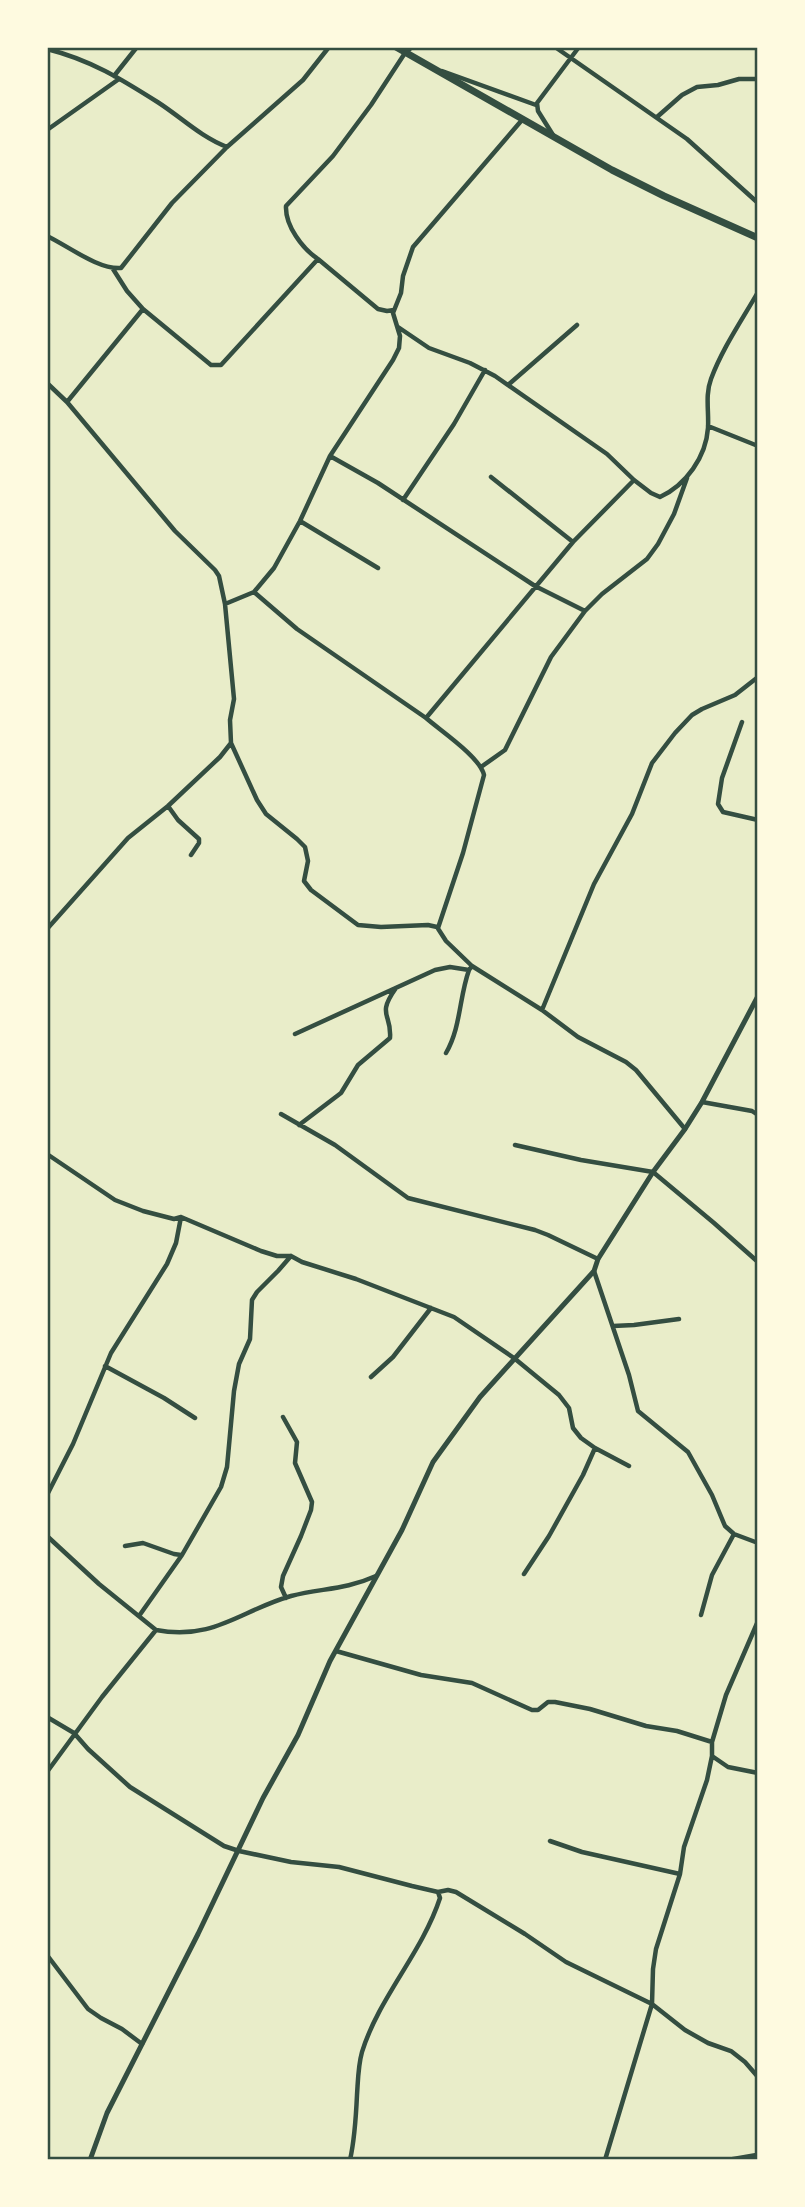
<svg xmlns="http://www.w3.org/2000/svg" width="805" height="2207" font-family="'Noto Sans',sans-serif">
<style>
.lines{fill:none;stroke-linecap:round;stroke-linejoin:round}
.minor{stroke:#344e41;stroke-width:4.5}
.tertiary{stroke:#344e41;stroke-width:5}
.trunk{stroke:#344e41;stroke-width:7}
.neatline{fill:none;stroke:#344e41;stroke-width:2.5}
</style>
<rect width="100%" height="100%" fill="#e9edc9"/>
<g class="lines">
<path class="minor" d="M 555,47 L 687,139 L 758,203
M 47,49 C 91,60 121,79 159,103 C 182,118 201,137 227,147
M 442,71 L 536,105
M 114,76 L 137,47
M 657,117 L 682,95 L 697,87 L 718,85 L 739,79 L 758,79
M 47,130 L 119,79
M 553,135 L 538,111 L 537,103 L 579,47
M 47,236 C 68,246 99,270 121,268 L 172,203 L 227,147 L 303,80 L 329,47
M 318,259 C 303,249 285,226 286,206 L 333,156 L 371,105 L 405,53 L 412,47
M 113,269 L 127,291 L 143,309 L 211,365 L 221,365 L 318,259 L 378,309 L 387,311 L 394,310
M 398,327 L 429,348 L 470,363 L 495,376 L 607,454 L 634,480 L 651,493 L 660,497 C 686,485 706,457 708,428 C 709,411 705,395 711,379 C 722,349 742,320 758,292
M 47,383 L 67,402 L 175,531 L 215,570 L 219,576 L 225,604 L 254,592 L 274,568 L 300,521 L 330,456 L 393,360 L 399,348 L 400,336 L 393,313 L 401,293 L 403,276 L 413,247 L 522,120
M 508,385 L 577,325
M 67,402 L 143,309
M 708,426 L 758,446
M 330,456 L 378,483 L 535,586 L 585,611
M 491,477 L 573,542
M 403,500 L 454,424 L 485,370
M 300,521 L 378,568
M 254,592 L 297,629 L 426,718 L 573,542 L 634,480
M 426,718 C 441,731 480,757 484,775 L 463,853 L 438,928
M 742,722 L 722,778 L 718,804 L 723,812 L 758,820
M 231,743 L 257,800 L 266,814 L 297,839 L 305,847 L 308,861 L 304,881 L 311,890 L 358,925 L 381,927 L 428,925 L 437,927 L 446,941 L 472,966 L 542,1010 L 578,1037 L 626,1062 L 636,1070 L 685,1129
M 481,767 L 505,750 L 551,657 L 585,611 L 602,594 L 647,559 L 658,544 L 674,514 L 687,478
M 168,806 L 178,820 L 199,839 L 199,843 L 191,855
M 47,929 L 128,838 L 168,806 L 220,757 L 231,743 L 230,720 L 234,699 L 225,604
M 542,1010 L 594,884 L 632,814 L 652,763 L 675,733 L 692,715 L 702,709 L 735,695 L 758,677
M 295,1034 L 435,970 L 450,967 L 469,970 L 472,966
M 446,1053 C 461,1027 459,998 469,970
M 702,1102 L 752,1111 L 758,1115
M 281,1114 L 335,1145 L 408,1198 L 535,1230 L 548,1235 L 598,1259
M 299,1125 L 341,1093 L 358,1065 L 390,1038 C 392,1013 376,1016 396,988
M 515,1145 L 581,1160 L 653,1172 L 714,1223 L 758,1262
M 47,1154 L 115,1200 L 143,1211 L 174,1219 L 181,1217 L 261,1251 L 277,1256 L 291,1256 L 302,1262 L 356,1279 L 454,1317 L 514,1358 L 559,1395 L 569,1408 L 573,1428 L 581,1438 L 595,1448 L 629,1466
M 594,1271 L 629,1375 L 638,1411 L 688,1452 L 712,1495 L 725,1526 L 734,1534 L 758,1543
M 613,1326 L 634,1325 L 679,1319
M 105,1366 L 164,1398 L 195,1418
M 371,1377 L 393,1357 L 431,1308
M 283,1417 L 297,1442 L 295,1463 L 312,1502 L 311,1510 L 301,1536 L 283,1576 L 281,1587 L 286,1598
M 47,1495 L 73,1444 L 111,1353 L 167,1264 L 176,1243 L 181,1217
M 47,1536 L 99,1584 L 156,1630 C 214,1641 241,1610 291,1596 C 322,1588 345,1590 376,1576
M 125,1546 L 143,1543 L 174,1554 L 181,1555
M 524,1574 L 549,1536 L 583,1475 L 595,1448
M 701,1615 L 712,1575 L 734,1534
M 139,1616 L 182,1555 L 221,1487 L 227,1467 L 234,1391 L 239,1364 L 250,1339 L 252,1300 L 257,1292 L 278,1271 L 291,1256
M 336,1651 L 421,1675 L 472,1683 L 532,1710 L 538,1710 L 548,1702 L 555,1702 L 590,1709 L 646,1726 L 677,1731 L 712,1742
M 47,1717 L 74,1733 L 88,1749 L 130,1787 L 224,1846 L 239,1851 L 291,1862 L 339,1867 L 412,1886 L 438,1892 L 448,1890 L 456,1892 L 525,1934 L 566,1962 L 652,2004 L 685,2030 L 708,2043 L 731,2051 L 745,2062 L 758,2077
M 712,1756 L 728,1767 L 758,1773
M 47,1772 L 102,1697 L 156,1630
M 550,1841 L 582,1852 L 680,1874
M 47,1955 L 88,2009 L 101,2018 L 122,2029 L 142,2044
M 350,2160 C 355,2138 356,2117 357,2095 C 358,2081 358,2066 362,2052 C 379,1997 422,1953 440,1898 L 438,1892
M 605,2160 L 652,2004 L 653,1969 L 656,1949 L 680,1874 L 684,1847 L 707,1780 L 712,1756 L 712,1742 L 726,1695 L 758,1621"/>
<path class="tertiary" d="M 90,2160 L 107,2113 L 198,1934 L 263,1798 L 298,1735 L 330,1661 L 402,1530 L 433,1462 L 480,1397 L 594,1271 L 598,1259 L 653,1172 L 685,1129 L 702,1102 L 758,996
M 729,2160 L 758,2155"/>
<path class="trunk" d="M 396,47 L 612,170 L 664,196 L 758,238"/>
</g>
<rect width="805" height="2207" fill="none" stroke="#fefae0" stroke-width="98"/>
<rect x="49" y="49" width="707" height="2109" class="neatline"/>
</svg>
